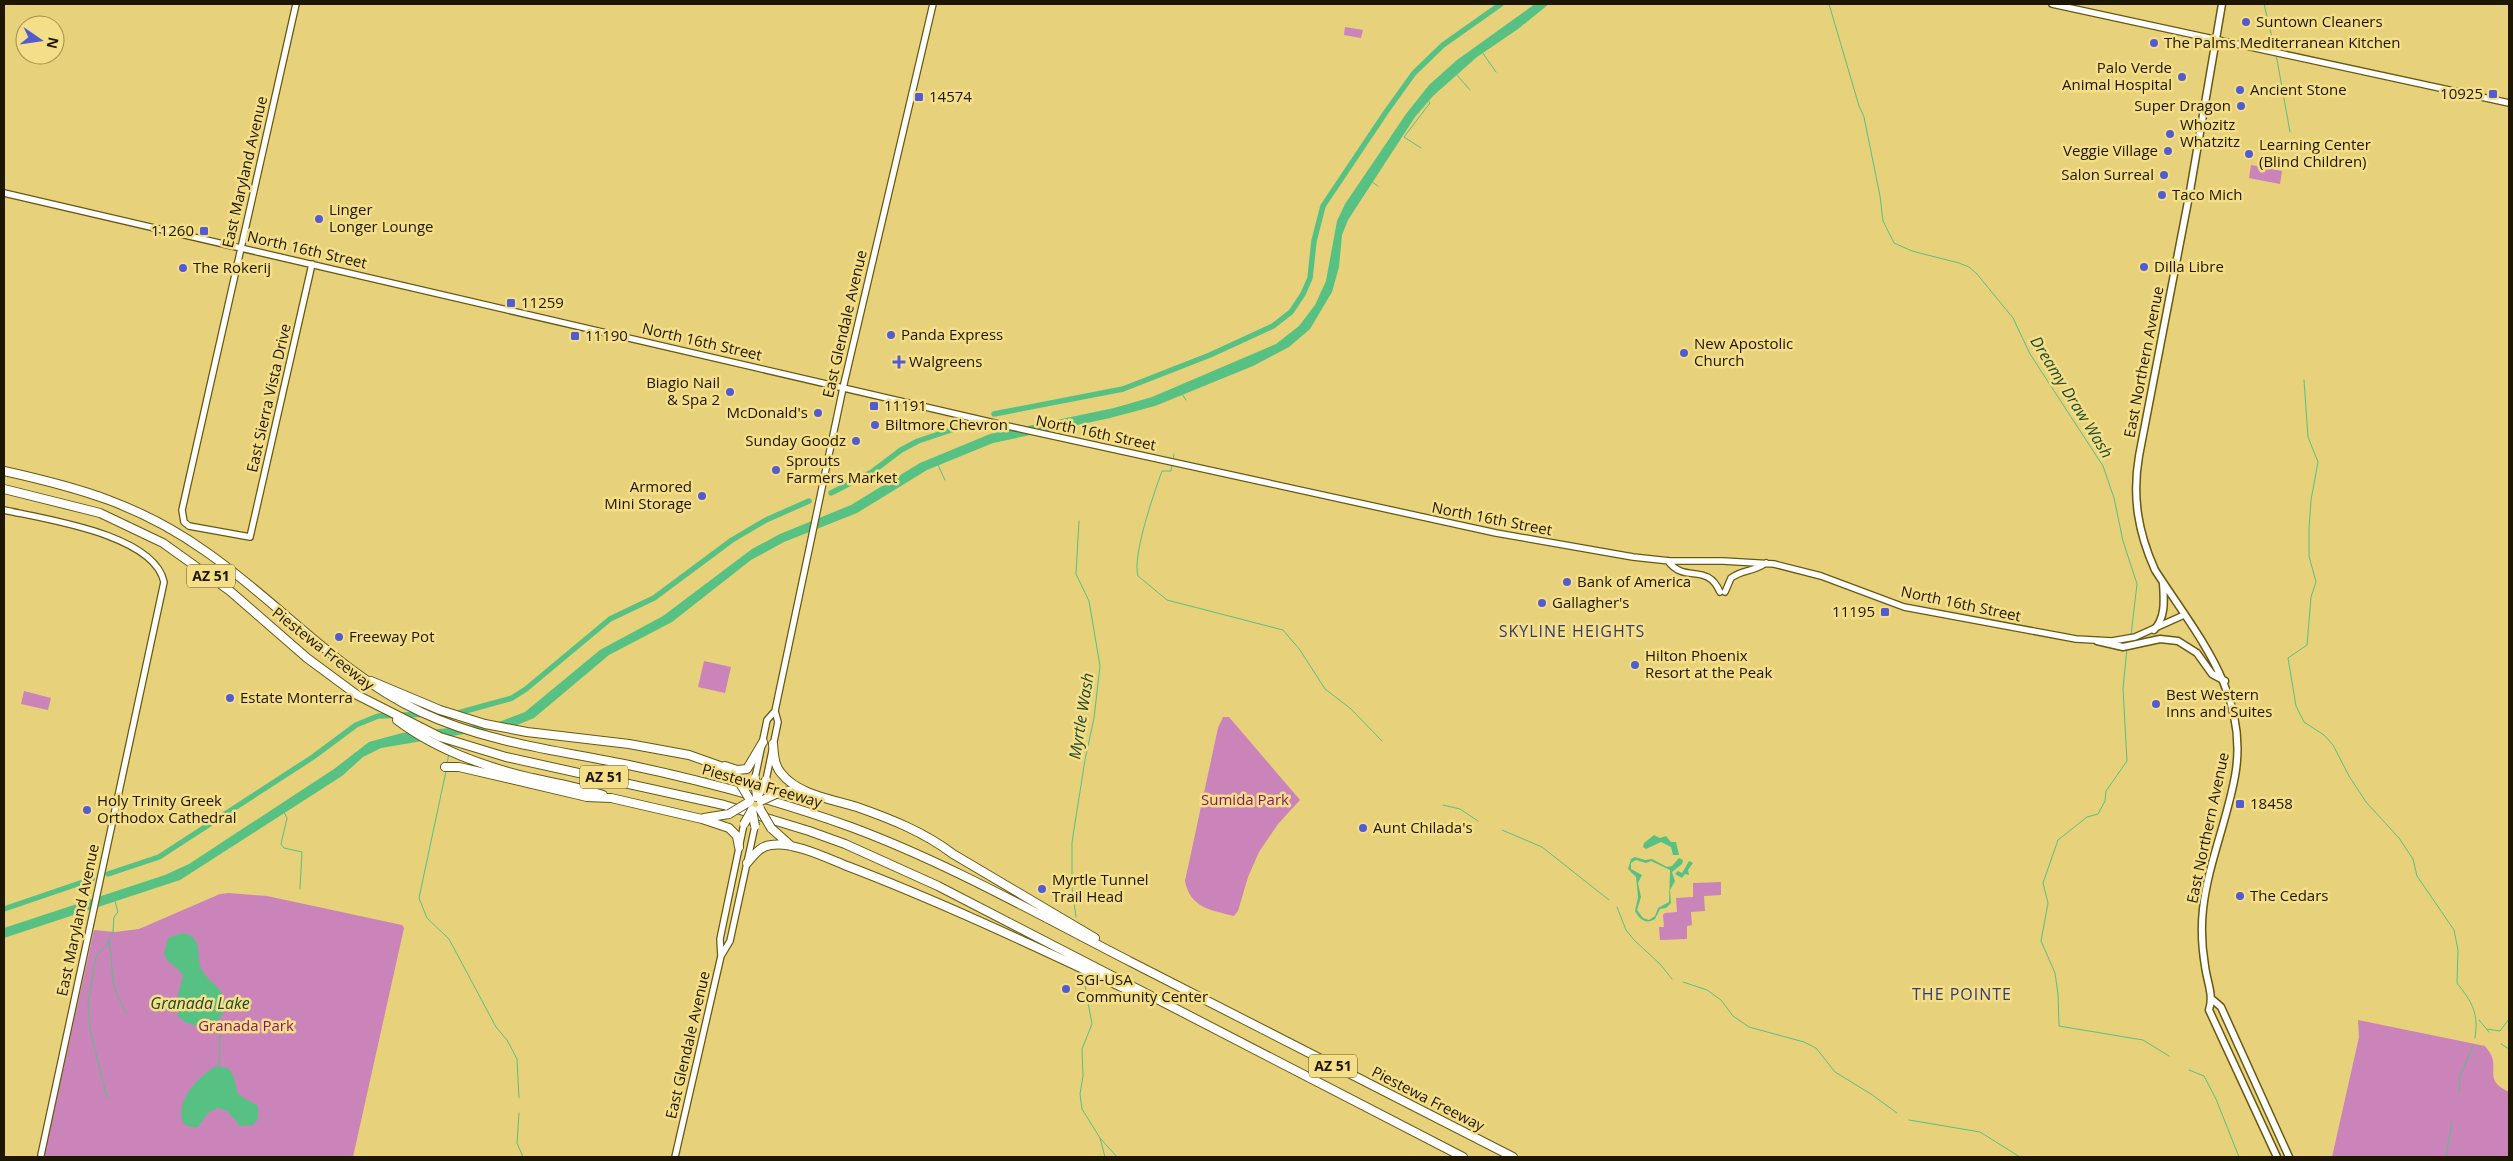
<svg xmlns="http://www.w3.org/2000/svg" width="2513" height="1161" font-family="'Open Sans',sans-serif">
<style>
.green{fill:#ca84ba}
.water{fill:#57c184;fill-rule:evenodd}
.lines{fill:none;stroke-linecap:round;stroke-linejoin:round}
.stream{stroke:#57c184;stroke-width:1}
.canal{stroke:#57c184;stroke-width:5.5}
.secondary-casing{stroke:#685811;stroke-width:8}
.primary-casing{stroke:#685811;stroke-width:9}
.highway-casing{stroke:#685811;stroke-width:10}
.secondary{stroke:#fff;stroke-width:5.5}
.primary{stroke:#fff;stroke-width:6}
.highway{stroke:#fff;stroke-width:8}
.highway-bridge-casing{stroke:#685811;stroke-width:10;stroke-linecap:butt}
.highway-bridge{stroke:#fff;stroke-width:8}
.poi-dot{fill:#535bd1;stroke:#f4de87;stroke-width:2}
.labels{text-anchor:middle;stroke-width:5;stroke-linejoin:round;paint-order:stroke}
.shield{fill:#f4de87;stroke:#5e5228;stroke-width:1}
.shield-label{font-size:14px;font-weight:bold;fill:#1d1600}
.poi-label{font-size:15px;fill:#1d1600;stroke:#f4de87;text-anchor:start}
.street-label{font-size:15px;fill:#1d1600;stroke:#f4de87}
.park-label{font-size:15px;fill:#7d166d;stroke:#f4de87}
.water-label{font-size:16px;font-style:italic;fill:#1d482f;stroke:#f4de87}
.neighbourhood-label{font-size:16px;letter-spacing:1px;fill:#333a75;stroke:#f4de87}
</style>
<rect width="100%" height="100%" fill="#e7d17a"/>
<path class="green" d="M 1345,27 L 1363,30 L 1361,38 L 1344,35 Z
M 2251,165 L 2282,171 L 2280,184 L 2249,178 Z
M 704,661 L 731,667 L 725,693 L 698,687 Z
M 24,691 L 51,698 L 48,710 L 21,704 Z
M 1223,717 L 1229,717 L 1300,800 L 1278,824 L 1259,852 L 1248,877 L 1238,911 L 1234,916 C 1211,910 1190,908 1185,881 L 1218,728 Z
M 1721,882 L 1721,895 L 1704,896 L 1705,911 L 1691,912 L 1692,925 L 1687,926 L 1687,939 L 1660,940 L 1659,927 L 1664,927 L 1663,915 L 1665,913 L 1677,912 L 1676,898 L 1693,897 L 1693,883 Z
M 229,893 L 267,896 L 402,925 L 404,928 L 353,1157 L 44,1156 L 94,930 L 115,932 L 139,929 L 220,894 Z
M 2358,1020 L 2485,1046 C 2487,1049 2491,1053 2492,1057 C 2497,1072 2485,1081 2509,1092 L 2509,1157 L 2332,1157 L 2359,1037 Z"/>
<path class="water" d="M 1535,4 L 1549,4 L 1518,29 L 1477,57 L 1433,96 L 1415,117 L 1348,220 L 1342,235 L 1339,267 L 1332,292 L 1310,329 L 1289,347 L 1253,366 L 1155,406 L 1110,418 L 993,443 L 927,470 L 857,513 L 784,542 L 751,560 L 672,622 L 609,655 L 534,718 L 517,725 L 381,748 L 363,757 L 342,776 L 180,880 L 4,938 L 4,928 L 165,875 L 189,864 L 334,769 L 369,742 L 402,733 L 496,723 L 525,712 L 600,650 L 663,616 L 752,549 L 780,534 L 851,505 L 920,463 L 990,434 L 1114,408 L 1152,397 L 1276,344 L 1299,326 L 1315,305 L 1326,281 L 1337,221 L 1345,204 L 1406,114 L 1429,85 L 1457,60 Z
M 1654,835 L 1660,838 L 1666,836 L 1671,842 L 1676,842 L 1679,855 L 1673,855 L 1671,847 L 1661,842 L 1646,849 L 1643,847 L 1644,843 Z
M 1635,857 L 1645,860 L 1652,859 L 1667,867 L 1672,866 L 1679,858 L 1683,860 L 1682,864 L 1672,872 L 1675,881 L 1670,890 L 1671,903 L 1666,908 L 1660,909 L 1655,919 C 1646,925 1639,919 1635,911 L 1638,897 L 1636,877 L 1628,869 L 1631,859 ZM 1636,860 L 1646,863 L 1651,861 L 1670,870 L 1669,902 L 1658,908 L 1655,916 L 1649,920 L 1643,918 L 1637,910 L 1641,897 L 1638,883 L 1642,875 L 1631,869 L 1631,863 Z
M 1689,861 L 1693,863 L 1688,870 L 1689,875 L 1685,874 L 1682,878 L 1675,874 L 1678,871 L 1682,873 Z
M 183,933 C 203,937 196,953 201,968 C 205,979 218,984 223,996 C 233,1025 196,1036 178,1016 L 176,1002 L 183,976 C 178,966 168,965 164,954 L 168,938 Z
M 216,1066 L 228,1068 L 233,1075 L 238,1094 L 258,1106 L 258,1120 L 253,1125 L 240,1126 L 227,1111 L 218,1108 L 208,1113 L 198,1127 L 190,1127 L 183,1123 C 174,1101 199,1076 216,1066 Z"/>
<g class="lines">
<path class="stream" d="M 1829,4 L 1859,106 L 1864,117 L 1880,196 L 1883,221 L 1894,243 L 1912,251 L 1959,263 L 1969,267 L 1977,274 L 2013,318 L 2030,354 L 2103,466 L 2114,498 L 2123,541 L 2137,584 L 2131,635
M 2264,4 L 2275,50
M 1482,52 L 1496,72
M 2276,54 L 2290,132
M 1456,74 L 1470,90
M 1421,148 L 1404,137 L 1430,103 L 1428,100
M 1372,182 L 1378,186
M 2304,380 L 2308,437 L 2318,462 L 2311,500 L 2309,529 L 2309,556 L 2316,582 L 2311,597 L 2307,645 L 2288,658 L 2296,706 L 2304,722 L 2324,735 L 2333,745 L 2349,776 L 2366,802 L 2399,838 L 2413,859 L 2417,876 L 2454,930 L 2458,950 L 2457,983 C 2472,1002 2479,1013 2475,1038
M 1182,394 L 1186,400
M 1173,461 L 1174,454
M 938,465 L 945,480
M 1172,465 L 1171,471 L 1162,471 C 1154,493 1132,556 1138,576 L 1167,600 L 1283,630 L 1300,650 L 1325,689 L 1351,709 L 1382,741
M 2127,648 L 2123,689 L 2127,761 L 2106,791 L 2105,801 L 2098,814 L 2087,817 L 2058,840 L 2043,883 L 2048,903 L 2041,941 L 2055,973 L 2058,994 L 2059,1026 L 2143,1040 L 2169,1056
M 447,764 L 449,753
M 446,771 L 419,898 L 427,918 L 449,939 L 496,1027 L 507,1040 L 517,1059 L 519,1098
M 1443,805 L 1460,809 L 1478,821
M 284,812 L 287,818 L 281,844 L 284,848 L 302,852 L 300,889
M 1502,830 L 1542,847 L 1609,900
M 1617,907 L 1626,930 L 1634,940 L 1660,964 L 1672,979
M 1076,917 L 1072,888 L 1072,842 L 1085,760 L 1094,718 L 1100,666 L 1089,601 L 1076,574 L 1079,521
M 109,941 C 115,975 107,981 127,1014
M 1084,980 L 1092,1024 L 1082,1049 L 1083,1076 L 1080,1094 L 1082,1109 L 1100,1138 L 1105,1157
M 1683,982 L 1707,990 L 1721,1000 L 1733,1016 L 1749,1027 L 1804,1042 L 1816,1048 L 1835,1072 L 1871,1094 L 1897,1113
M 2479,1020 L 2489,1032
M 217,1026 L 220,1034 L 219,1066
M 2487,1029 L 2500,1031 L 2509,1019
M 2501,1044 L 2509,1049
M 2189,1070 L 2204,1076 L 2216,1099 L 2239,1157
M 2459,1092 L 2460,1076 L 2473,1046
M 107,1098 L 90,1030 L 88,1003 L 96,956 L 106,946 L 113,932 L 114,917 L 118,912 L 115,901
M 519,1113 L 517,1143 L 523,1157
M 1909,1120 L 1980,1132 L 2020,1157
M 1100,1138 L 1117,1157
M 2446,1157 L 2452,1122"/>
<path class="canal" d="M 994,414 L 1123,389 L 1210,355 L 1273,326 L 1291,312 L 1303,294 L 1310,278 L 1314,241 L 1323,206 L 1386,112 L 1414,73 L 1443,45 L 1501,4
M 831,493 L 872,472 L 901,450 L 918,441 L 963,426
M 108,874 L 159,857 L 313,757 L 356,725 L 378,716 L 458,713 L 512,698 L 526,689 L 610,619 L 654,598 L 732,540 L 766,520 L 809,501
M 4,909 L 92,879"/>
<g class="secondary-casing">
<path id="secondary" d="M 296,4 L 182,510 L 184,522 L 189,526 L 250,537 L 312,264
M 2052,4 L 2509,103
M 4,193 L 1003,425 L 1496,533 L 1633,557 L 1670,561 L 1723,561 L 1774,564 L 1821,576 L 1904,607 L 2076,639 L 2112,641 L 2135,637 L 2184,615
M 4,510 C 44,519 154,534 164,582 L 41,1155
M 1668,561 C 1685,584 1707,562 1720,592
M 1725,592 L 1731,578 C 1744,569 1751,573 1766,563
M 755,778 L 767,720 L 775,711
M 766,780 L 778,722 L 775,711 L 843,388 L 933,4
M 721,956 L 730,941 L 755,826
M 675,1157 L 721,956 L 720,939 L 744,824"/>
</g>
<g class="primary-casing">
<path id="primary" d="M 2222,4 L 2190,191 L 2139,456 C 2132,497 2138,532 2155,570 C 2196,634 2250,694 2235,776 C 2227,821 2208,864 2203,909 C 2201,927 2202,948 2205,966 C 2207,982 2214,995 2209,1010 L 2277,1157
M 2154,630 C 2166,617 2164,600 2163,583
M 2097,641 L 2123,647 L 2160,639 L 2178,641 L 2197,653 L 2212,674 L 2225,681
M 2213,1000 L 2221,1007 L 2289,1157"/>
</g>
<g class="highway-casing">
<path id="highway" d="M 4,471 C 81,488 140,505 205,551 C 279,602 338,673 421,712 C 485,742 555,750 624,764 C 701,780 776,800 851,827 C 948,863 1039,915 1131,962 C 1258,1028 1386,1091 1513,1157
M 4,489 L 100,513 L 163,543 L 230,591 L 307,658 L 357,695 L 440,737 L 506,757 L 724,805 L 809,831 L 845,844 L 938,886 L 1463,1157
M 371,681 L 440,710 L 485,724 L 527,732 L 629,744 L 689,755 L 720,766 L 738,780
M 397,720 C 435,749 485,767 532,778 C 556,783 580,787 603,795
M 773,744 C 774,754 774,765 781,773 C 798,795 832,799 857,807 C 891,819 924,832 953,854 L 1095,938
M 725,766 L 737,770 L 747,769 L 763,742
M 445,767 L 459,767 L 587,797 L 611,798 L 702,819 L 729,828 L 737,836 L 739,847
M 704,818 L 729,814
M 771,828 L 791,846
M 747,863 C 754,855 760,846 771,845 C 792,841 827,858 847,866 C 944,903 1036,947 1130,991 L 1140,993"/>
</g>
<use href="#secondary" class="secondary"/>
<use href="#primary" class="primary"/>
<use href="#highway" class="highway"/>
<g class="highway-bridge-casing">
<path id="highway-bridge" d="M 755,778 L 757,797
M 738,780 L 750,800
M 757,797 L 766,780
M 761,801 L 776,794 L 789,791
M 760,809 L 771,828
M 752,810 L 755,826
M 729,814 L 749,802
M 744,824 L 752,810"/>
</g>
<use href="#highway-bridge" class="highway-bridge"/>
</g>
<g class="poi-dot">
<circle cx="2246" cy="22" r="5"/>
<circle cx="2154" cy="43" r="5"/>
<circle cx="2182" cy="77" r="5"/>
<circle cx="2240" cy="90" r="5"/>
<rect x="2488" y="89" width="10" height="10" rx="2.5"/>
<rect x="914" y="92" width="10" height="10" rx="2.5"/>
<circle cx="2241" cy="106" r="5"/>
<circle cx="2170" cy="134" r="5"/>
<circle cx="2168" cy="151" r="5"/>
<circle cx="2249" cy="154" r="5"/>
<circle cx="2164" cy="175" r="5"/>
<circle cx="2162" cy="195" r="5"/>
<circle cx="319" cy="219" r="5"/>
<rect x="199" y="226" width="10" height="10" rx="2.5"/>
<circle cx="2144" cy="267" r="5"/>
<circle cx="183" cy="268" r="5"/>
<rect x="506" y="298" width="10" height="10" rx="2.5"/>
<circle cx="891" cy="335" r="5"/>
<rect x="570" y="331" width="10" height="10" rx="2.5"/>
<circle cx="1684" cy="353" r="5"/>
<path d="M896.5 354.5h5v5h5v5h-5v5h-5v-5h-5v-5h5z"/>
<circle cx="730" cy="392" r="5"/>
<rect x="869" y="401" width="10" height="10" rx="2.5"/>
<circle cx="818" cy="413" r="5"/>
<circle cx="875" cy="425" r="5"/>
<circle cx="856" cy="441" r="5"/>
<circle cx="776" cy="470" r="5"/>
<circle cx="702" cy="496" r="5"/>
<circle cx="1567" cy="582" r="5"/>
<circle cx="1542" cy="603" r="5"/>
<rect x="1880" y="607" width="10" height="10" rx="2.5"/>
<circle cx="339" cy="637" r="5"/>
<circle cx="1635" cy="665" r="5"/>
<circle cx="230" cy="698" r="5"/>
<circle cx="2156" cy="704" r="5"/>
<rect x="2235" y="799" width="10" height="10" rx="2.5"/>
<circle cx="87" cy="810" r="5"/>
<circle cx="1363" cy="828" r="5"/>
<circle cx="1042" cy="889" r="5"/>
<circle cx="2240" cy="896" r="5"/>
<circle cx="1066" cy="989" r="5"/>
</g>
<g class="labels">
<g class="shield">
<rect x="187" y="564.5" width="48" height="23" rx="4"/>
<rect x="580" y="765.5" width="48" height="23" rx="4"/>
<rect x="1309" y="1054.5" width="48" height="23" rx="4"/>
</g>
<g class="shield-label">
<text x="211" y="581">AZ 51</text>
<text x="604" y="782">AZ 51</text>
<text x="1333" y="1071">AZ 51</text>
</g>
<g class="poi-label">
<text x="2256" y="27">Suntown Cleaners</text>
<text x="2164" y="48">The Palms Mediterranean Kitchen</text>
<text x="2172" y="73" text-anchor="end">Palo Verde<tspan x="2172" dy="17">Animal Hospital</tspan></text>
<text x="2250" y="95">Ancient Stone</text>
<text x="2483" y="99" text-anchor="end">10925</text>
<text x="929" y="102">14574</text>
<text x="2231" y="111" text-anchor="end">Super Dragon</text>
<text x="2180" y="130">Whozitz<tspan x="2180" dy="17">Whatzitz</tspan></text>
<text x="2259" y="150">Learning Center<tspan x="2259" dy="17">(Blind Children)</tspan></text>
<text x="2158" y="156" text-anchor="end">Veggie Village</text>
<text x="2154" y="180" text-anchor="end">Salon Surreal</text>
<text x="2172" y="200">Taco Mich</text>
<text x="329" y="215">Linger<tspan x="329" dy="17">Longer Lounge</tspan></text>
<text x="194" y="236" text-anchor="end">11260</text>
<text x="2154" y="272">Dilla Libre</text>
<text x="193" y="273">The Rokerij</text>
<text x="521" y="308">11259</text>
<text x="901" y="340">Panda Express</text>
<text x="585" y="341">11190</text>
<text x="1694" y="349">New Apostolic<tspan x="1694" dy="17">Church</tspan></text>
<text x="909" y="367">Walgreens</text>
<text x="720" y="388" text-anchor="end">Biagio Nail<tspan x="720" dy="17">&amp; Spa 2</tspan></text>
<text x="884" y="411">11191</text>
<text x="808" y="418" text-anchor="end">McDonald's</text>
<text x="885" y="430">Biltmore Chevron</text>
<text x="846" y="446" text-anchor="end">Sunday Goodz</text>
<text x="786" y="466">Sprouts<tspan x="786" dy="17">Farmers Market</tspan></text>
<text x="692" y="492" text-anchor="end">Armored<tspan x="692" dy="17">Mini Storage</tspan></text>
<text x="1577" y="587">Bank of America</text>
<text x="1552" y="608">Gallagher's</text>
<text x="1875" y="617" text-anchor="end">11195</text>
<text x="349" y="642">Freeway Pot</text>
<text x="1645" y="661">Hilton Phoenix<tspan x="1645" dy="17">Resort at the Peak</tspan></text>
<text x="2166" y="700">Best Western<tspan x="2166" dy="17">Inns and Suites</tspan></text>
<text x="240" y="703">Estate Monterra</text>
<text x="97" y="806">Holy Trinity Greek<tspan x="97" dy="17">Orthodox Cathedral</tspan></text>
<text x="2250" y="809">18458</text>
<text x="1373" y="833">Aunt Chilada's</text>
<text x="1052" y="885">Myrtle Tunnel<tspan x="1052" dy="17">Trail Head</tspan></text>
<text x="2250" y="901">The Cedars</text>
<text x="1076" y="985">SGI-USA<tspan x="1076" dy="17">Community Center</tspan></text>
</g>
<g class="street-label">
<text transform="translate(245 172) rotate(-77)" y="5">East Maryland Avenue</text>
<text transform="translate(307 250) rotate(13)" y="5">North 16th Street</text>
<text transform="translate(845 324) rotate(-77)" y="5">East Glendale Avenue</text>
<text transform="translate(702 342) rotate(13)" y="5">North 16th Street</text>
<text transform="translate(2144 362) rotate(-79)" y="5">East Northern Avenue</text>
<text transform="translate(269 398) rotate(-77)" y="5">East Sierra Vista Drive</text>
<text transform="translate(1096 433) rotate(12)" y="5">North 16th Street</text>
<text transform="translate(1492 519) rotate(11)" y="5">North 16th Street</text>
<text transform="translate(1961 604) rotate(12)" y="5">North 16th Street</text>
<text transform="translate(323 649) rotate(38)" y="5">Piestewa Freeway</text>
<text transform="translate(762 786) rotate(16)" y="5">Piestewa Freeway</text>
<text transform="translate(2208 828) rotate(-78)" y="5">East Northern Avenue</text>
<text transform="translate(78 920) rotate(-78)" y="5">East Maryland Avenue</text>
<text transform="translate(688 1045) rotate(-77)" y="5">East Glendale Avenue</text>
<text transform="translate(1428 1099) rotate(27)" y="5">Piestewa Freeway</text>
</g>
<g class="park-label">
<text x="1245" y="805">Sumida Park</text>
<text x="246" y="1031">Granada Park</text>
</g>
<g class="water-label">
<text transform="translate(2072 397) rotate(58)" y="6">Dreamy Draw Wash</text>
<text transform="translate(1081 716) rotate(-81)" y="6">Myrtle Wash</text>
<text x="200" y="1009">Granada Lake</text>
</g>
<g class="neighbourhood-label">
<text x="1572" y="637">SKYLINE HEIGHTS</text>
<text x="1962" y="1000">THE POINTE</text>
</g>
</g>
<rect width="2513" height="1161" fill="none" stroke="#1d1600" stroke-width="10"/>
<g transform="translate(40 40) rotate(103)"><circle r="24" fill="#f4de87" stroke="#9e8e51"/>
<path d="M0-4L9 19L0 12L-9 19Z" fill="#535bd1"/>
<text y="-8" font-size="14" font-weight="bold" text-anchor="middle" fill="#1d1600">N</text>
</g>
</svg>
